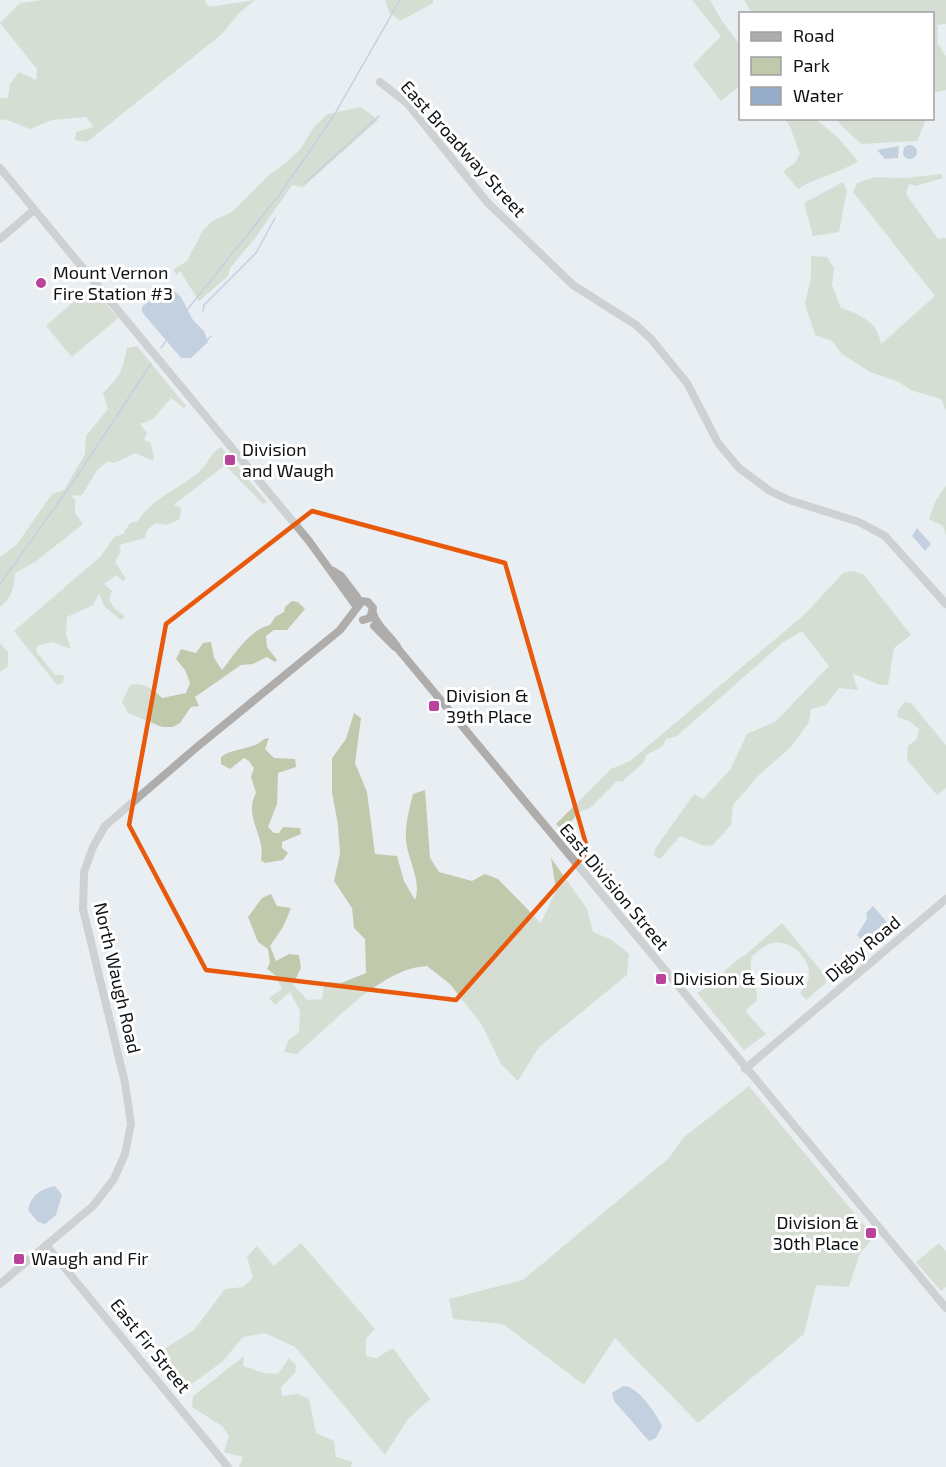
<svg xmlns="http://www.w3.org/2000/svg" width="946" height="1467" font-family="'Exo 2',sans-serif">
<style>
.green{fill:#c1c9ad}
.water{fill:#97acc8}
.lines{fill:none;stroke-linecap:round;stroke-linejoin:round}
.stream{stroke:#97acc8;stroke-width:1.5}
.minor{stroke:#afadab;stroke-width:8}
.marked{fill:none;stroke:#e8590c;stroke-width:4.5;stroke-linejoin:round}
.poi-dot{fill:#b9439b;stroke:#fff;stroke-width:2}
.labels{text-anchor:middle;stroke-width:6;stroke-linejoin:round;paint-order:stroke}
.street-label{font-size:18px;fill:#0f1113;stroke:#fff}
.poi-label{font-size:18px;fill:#0f1113;stroke:#fff;text-anchor:start}
</style>
<rect width="100%" height="100%" fill="#e8eef2"/>
<path class="green" d="M 44,0 L 204,0 L 209,7 L 255,0 L 239,13 L 222,34 L 87,142 L 75,140 L 76,132 L 94,127 L 86,117 L 52,120 L 30,129 L 5,119 L 0,121 L 0,98 L 8,98 L 10,84 L 19,72 L 36,80 L 37,69 L 0,23 L 20,3 Z
M 385,0 L 433,0 L 433,3 L 400,21 L 389,12 Z
M 692,0 L 710,0 L 722,21 L 740,45 L 740,86 L 721,101 L 693,65 L 721,36 Z
M 744,0 L 946,0 L 946,24 L 935,25 L 938,26 L 937,43 L 946,56 L 946,90 L 936,92 L 933,87 L 932,14 L 752,13 Z
M 361,107 L 378,120 L 303,187 L 292,185 L 256,237 L 230,268 L 228,276 L 199,301 L 180,271 L 177,275 L 173,270 L 187,261 L 203,230 L 214,220 L 232,212 L 269,175 L 287,162 L 301,148 L 314,127 L 328,114 Z
M 785,119 L 817,120 L 838,138 L 858,161 C 840,173 817,177 798,189 L 783,171 L 795,163 L 800,153 C 794,141 793,129 785,119 Z
M 835,119 L 926,119 L 917,141 L 861,144 Z
M 941,174 L 943,178 L 915,186 L 909,184 L 906,194 L 938,239 L 946,238 L 946,410 L 941,399 L 910,390 L 899,382 L 870,372 L 842,354 L 832,341 L 815,335 L 805,304 L 811,277 L 811,256 L 827,257 L 834,268 L 832,285 L 841,308 C 860,314 878,322 881,344 L 935,296 L 853,192 L 857,183 L 875,177 L 905,178 Z
M 843,182 L 847,190 L 839,232 L 813,236 L 804,203 Z
M 91,286 L 118,318 L 72,357 L 46,326 Z
M 137,346 L 186,406 L 184,408 L 171,398 L 153,419 L 140,424 L 147,433 L 144,440 L 151,443 L 154,459 L 150,460 L 136,453 L 114,463 L 108,461 L 98,469 L 82,495 L 70,496 L 75,499 L 75,513 L 83,524 L 35,562 L 15,573 C 15,586 11,599 0,607 L 0,557 L 17,544 L 52,494 L 64,490 L 85,454 L 86,436 L 108,409 L 103,393 C 122,373 121,374 127,348 Z
M 221,447 L 267,502 L 263,504 L 225,465 L 174,505 L 181,508 L 180,519 L 166,525 L 156,523 L 147,530 L 145,538 L 119,545 L 121,551 L 115,562 L 126,579 L 123,581 L 116,575 L 104,584 L 112,591 L 109,600 L 115,609 L 125,616 L 121,620 L 105,607 L 99,594 L 93,605 L 67,617 L 66,635 L 71,649 L 52,642 L 37,646 L 36,651 L 55,675 L 64,675 L 63,683 L 57,685 L 14,631 L 101,556 L 114,537 L 123,534 L 130,523 L 138,521 C 152,498 180,489 200,471 C 208,464 210,453 221,447 Z
M 946,485 L 946,536 L 943,526 L 929,519 L 935,502 Z
M 853,571 L 863,574 L 911,635 L 894,648 L 888,685 L 880,685 L 852,673 L 858,690 L 839,688 L 826,705 L 811,709 L 809,722 L 791,747 L 759,775 L 733,805 L 731,825 L 713,845 L 704,846 L 680,836 L 660,859 L 654,855 L 655,849 L 694,794 L 703,799 L 730,770 L 747,734 L 776,721 L 829,666 L 802,631 L 782,643 L 677,736 L 666,739 L 663,746 L 646,755 L 644,762 L 622,782 L 617,781 L 590,808 L 579,812 L 569,824 L 560,828 L 556,824 L 611,769 L 630,761 L 804,615 L 843,573 Z
M 292,601 L 298,602 L 305,609 L 287,630 L 274,630 L 266,636 L 267,647 L 277,660 L 275,662 L 267,657 L 253,664 L 241,665 L 195,697 L 199,706 L 191,707 L 180,723 L 173,727 L 162,727 L 128,713 L 122,702 L 130,685 C 144,682 152,688 162,698 L 186,693 L 190,683 L 185,670 L 176,659 L 181,649 L 196,653 L 203,643 L 211,642 L 214,658 L 222,670 C 235,654 249,630 270,625 L 275,617 L 284,612 L 285,607 Z
M 0,643 L 8,652 L 8,666 L 0,672 Z
M 905,702 L 911,703 L 946,745 L 946,788 L 937,795 L 907,760 L 908,746 L 917,739 L 919,729 L 909,721 L 897,717 L 898,710 Z
M 354,713 L 361,718 L 355,763 L 367,792 L 375,854 L 397,856 L 404,881 L 415,900 C 422,882 408,860 406,841 C 405,825 409,809 413,794 L 425,790 L 430,858 L 439,872 L 472,881 L 485,874 L 498,879 L 541,923 L 556,890 L 551,858 L 587,909 L 593,932 L 612,940 L 629,954 L 627,975 L 539,1047 L 518,1081 L 501,1064 L 482,1025 L 450,984 L 427,966 C 381,968 331,1025 297,1054 L 284,1052 L 288,1041 L 299,1032 L 300,1011 L 290,992 L 275,1005 L 269,998 L 282,989 L 275,975 L 267,969 L 270,962 L 268,949 L 258,942 L 248,917 L 262,898 L 271,894 L 277,906 L 291,908 L 283,927 L 270,946 L 276,961 L 289,954 L 299,955 L 301,968 L 293,984 L 307,1000 L 322,999 L 324,986 L 329,982 L 341,983 L 366,973 L 365,939 L 354,928 L 352,908 L 334,881 L 340,854 L 338,825 L 332,792 L 332,758 L 346,739 Z
M 269,738 L 265,749 L 274,758 L 295,759 L 296,767 L 278,773 L 277,804 L 268,827 L 274,833 L 279,833 L 283,827 L 300,828 L 301,834 L 282,842 L 282,848 L 288,853 L 283,860 L 265,863 L 261,860 C 266,836 243,817 256,793 L 251,777 L 254,768 L 249,761 L 244,758 L 230,769 L 221,764 L 221,757 C 234,747 252,751 264,739 Z
M 782,923 L 826,977 L 825,984 L 806,1000 L 800,993 C 804,988 808,983 809,976 C 811,958 790,939 772,943 C 764,945 759,951 752,956 C 747,974 761,993 756,1001 C 753,1006 748,1005 746,1012 L 766,1034 L 744,1050 L 697,993 C 716,985 732,960 744,956 Z
M 749,1086 L 874,1237 L 860,1253 L 849,1287 L 816,1285 L 804,1334 L 698,1423 L 615,1338 L 584,1385 L 503,1324 L 453,1319 L 449,1299 L 523,1280 L 669,1158 L 683,1138 Z
M 301,1243 L 375,1329 L 366,1338 L 366,1356 L 376,1358 L 393,1348 L 430,1399 L 408,1419 L 385,1455 L 295,1347 L 265,1333 L 243,1337 L 222,1362 L 179,1393 L 150,1358 L 194,1330 L 225,1289 L 243,1287 L 253,1278 L 247,1257 L 257,1246 L 274,1266 Z
M 939,1243 L 946,1251 L 946,1287 L 941,1291 L 916,1262 Z
M 244,1356 L 243,1366 L 264,1373 L 278,1374 L 289,1358 L 296,1365 L 295,1373 L 281,1387 L 282,1396 L 298,1394 L 309,1399 L 316,1433 L 334,1441 L 336,1457 L 353,1462 L 351,1467 L 239,1467 L 243,1457 L 224,1452 L 229,1436 L 222,1426 L 192,1407 L 193,1396 Z"/>
<path class="water" d="M903 152a7 7 0 1 1 14 0a7 7 0 1 1-14 0Z
M 899,146 L 898,158 L 885,159 L 877,150 Z
M 168,285 L 181,297 L 193,320 L 204,331 L 208,342 L 191,358 L 181,358 L 142,312 L 142,307 Z
M 917,528 L 931,544 L 925,551 L 912,536 Z
M 873,906 L 892,928 L 868,948 L 857,935 L 867,919 L 866,913 Z
M 55,1186 L 62,1195 L 56,1215 L 45,1224 L 38,1222 L 28,1210 C 31,1195 41,1189 55,1186 Z
M 623,1386 C 637,1385 656,1413 662,1426 L 656,1438 L 649,1441 L 614,1401 L 612,1393 Z"/>
<g class="lines">
<path class="stream" d="M 306,182 L 379,116
M 187,310 L 280,194 L 333,117 L 400,0
M 203,311 L 204,305 L 256,253 L 275,218
M 207,340 L 211,336
M 161,348 L 166,341
M 0,584 L 73,482 L 151,364"/>
<path class="minor" d="M 380,82 L 407,103 L 487,202 L 573,285 L 636,325 L 651,339 L 687,383 L 718,443 L 739,468 L 770,491 L 789,500 L 859,522 L 885,536 L 946,604
M 0,168 L 309,541 L 356,606
M 0,239 L 34,210
M 333,571 L 341,576 L 357,597
M 373,613 C 376,627 392,636 399,650 L 946,1308
M 374,626 L 395,647
M 745,1069 L 946,899
M 46,1245 L 228,1467
M 0,1284 L 93,1206 L 114,1179 L 125,1154 L 131,1124 L 125,1083 L 83,909 L 84,872 L 93,847 L 105,826 L 197,747 L 340,630 L 362,601 L 368,602 L 373,608 L 370,618 L 363,620"/>
</g>
<path d="M0 0H946V1467H0ZM 312,511 L 505,563 L 588,851 L 456,1000 L 206,970 L 129,825 L 166,624 Z" fill="#e8eef2" fill-opacity=".55" fill-rule="evenodd"/>
<path class="marked" d="M 312,511 L 505,563 L 588,851 L 456,1000 L 206,970 L 129,825 L 166,624 Z"/>
<g class="poi-dot">
<circle cx="41" cy="283" r="6"/>
<rect x="224" y="454" width="12" height="12" rx="3"/>
<rect x="428" y="700" width="12" height="12" rx="3"/>
<rect x="655" y="973" width="12" height="12" rx="3"/>
<rect x="865" y="1227" width="12" height="12" rx="3"/>
<rect x="13" y="1253" width="12" height="12" rx="3"/>
</g>
<g class="labels">
<g class="street-label">
<text transform="translate(463 149) rotate(48)" y="6">East Broadway Street</text>
<text transform="translate(614 887) rotate(50)" y="6">East Division Street</text>
<text transform="translate(863 949) rotate(-40)" y="6">Digby Road</text>
<text transform="translate(117 978) rotate(77)" y="6">North Waugh Road</text>
<text transform="translate(150 1346) rotate(51)" y="6">East Fir Street</text>
</g>
<g class="poi-label">
<text x="53" y="279">Mount Vernon<tspan x="53" dy="21">Fire Station #3</tspan></text>
<text x="242" y="456">Division<tspan x="242" dy="21">and Waugh</tspan></text>
<text x="446" y="702">Division &amp;<tspan x="446" dy="21">39th Place</tspan></text>
<text x="673" y="985">Division &amp; Sioux</text>
<text x="859" y="1229" text-anchor="end">Division &amp;<tspan x="859" dy="21">30th Place</tspan></text>
<text x="31" y="1265">Waugh and Fir</text>
</g>
</g>
<rect x="739" y="12" width="195" height="108" fill="#ffffff" stroke="#9fa0a1" stroke-width="1.5"/>
<rect x="751" y="32" width="30" height="9" fill="#afadab" stroke="#9fa0a1" stroke-width="1.5"/>
<text x="793" y="42" font-size="18" fill="#0f1113">Road</text>
<rect x="751" y="57" width="30" height="18" fill="#c1c9ad" stroke="#9fa0a1" stroke-width="1.5"/>
<text x="793" y="72" font-size="18" fill="#0f1113">Park</text>
<rect x="751" y="87" width="30" height="18" fill="#97acc8" stroke="#9fa0a1" stroke-width="1.5"/>
<text x="793" y="102" font-size="18" fill="#0f1113">Water</text>
</svg>
